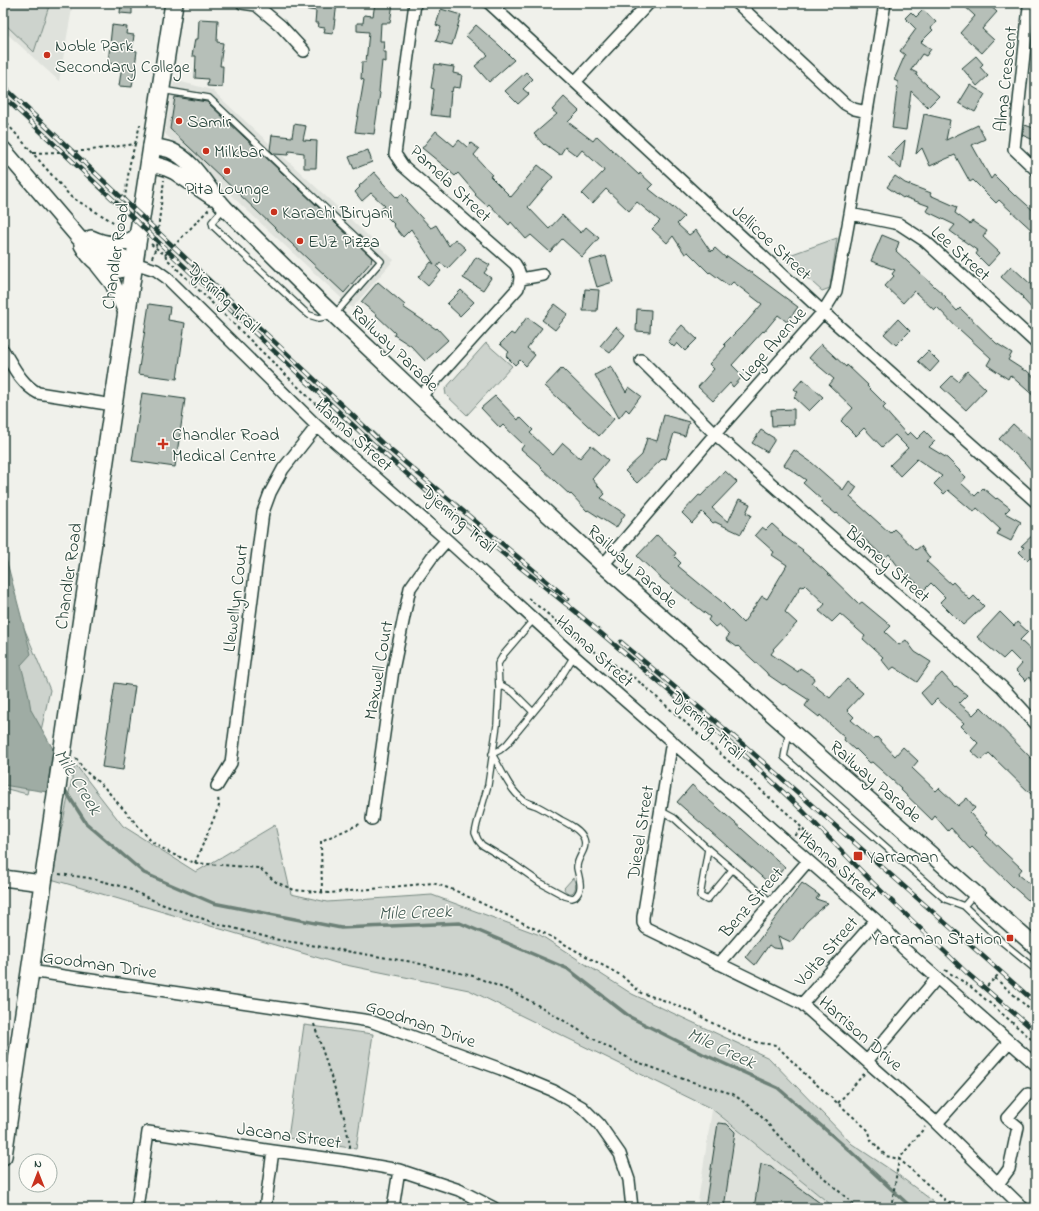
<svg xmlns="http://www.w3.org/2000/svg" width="1039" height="1211" font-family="'Indie Flower',sans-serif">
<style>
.built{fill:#dfe2dc}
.green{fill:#cdd3cd;stroke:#768880}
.water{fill:#9faca4;stroke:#6c8077}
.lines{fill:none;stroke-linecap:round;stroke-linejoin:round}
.stream{stroke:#6c8077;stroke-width:3.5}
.building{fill:#b6bfb8;stroke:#1f3d34}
.lane-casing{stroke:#1f3d34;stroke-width:8}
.street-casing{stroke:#1f3d34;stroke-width:14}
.secondary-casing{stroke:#1f3d34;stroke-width:18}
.primary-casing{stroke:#1f3d34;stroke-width:20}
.path{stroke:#1f3d34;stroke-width:2;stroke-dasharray:3 3;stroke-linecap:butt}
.lane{stroke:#fdfcf7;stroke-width:5.5}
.street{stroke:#fdfcf7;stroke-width:11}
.secondary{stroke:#fdfcf7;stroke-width:15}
.primary{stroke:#fdfcf7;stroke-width:17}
.rail-casing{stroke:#1f3d34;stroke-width:4.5}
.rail{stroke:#fdfcf7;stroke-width:3;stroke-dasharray:9;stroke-linecap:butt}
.poi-dot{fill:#c8321e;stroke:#fdfcf7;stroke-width:1.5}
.labels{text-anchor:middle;stroke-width:3;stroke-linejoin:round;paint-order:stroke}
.poi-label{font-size:18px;fill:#1f3d34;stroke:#fdfcf7;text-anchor:start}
.street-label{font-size:18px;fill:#1f3d34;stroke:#fdfcf7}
.water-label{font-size:19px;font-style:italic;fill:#455e56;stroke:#fdfcf7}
</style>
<rect width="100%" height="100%" fill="#f0f1eb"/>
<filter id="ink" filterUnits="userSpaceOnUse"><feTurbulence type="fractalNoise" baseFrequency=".025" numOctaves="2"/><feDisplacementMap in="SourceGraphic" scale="8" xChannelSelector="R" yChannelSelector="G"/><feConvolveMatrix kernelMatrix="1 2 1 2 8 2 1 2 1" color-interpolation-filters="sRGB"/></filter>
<g filter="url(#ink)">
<path class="built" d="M 3,3 L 73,3 L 59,81 L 3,30 Z
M 174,80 L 212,90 L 394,260 L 352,308 L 165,134 Z
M 712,1110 L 835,1208 L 697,1208 Z"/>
<path class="green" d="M 3,3 L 50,3 L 34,52 L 3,22 Z
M 837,238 L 830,288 L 822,291 L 784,257 Z
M 486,343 L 512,366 L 467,415 L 446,395 L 445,389 Z
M 3,571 L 9,592 L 50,690 L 27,794 L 3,788 Z
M 75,764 L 123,826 L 196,872 L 275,825 L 291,894 L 327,902 L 432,895 L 540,935 L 632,994 L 769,1058 L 852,1144 L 897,1174 L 942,1208 L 835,1208 L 712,1109 L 469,990 L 336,963 L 51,879 Z
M 573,878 C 576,883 577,889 572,893 C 568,894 565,892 564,888 Z
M 304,1025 L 373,1034 L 356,1149 L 288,1138 Z"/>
<path class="water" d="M 3,547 L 31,654 L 21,665 L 28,692 L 31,710 L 53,749 L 47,792 L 3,785 Z"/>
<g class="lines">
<path class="stream" d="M 63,787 L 86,823 L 144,873 L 213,903 L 341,928 L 460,923 L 568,969 L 630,1017 L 703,1054 L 778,1088 L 850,1151 L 912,1208"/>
</g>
<path class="building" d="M 121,3 L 132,3 L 132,14 L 120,13 Z
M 297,3 L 337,3 L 333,34 L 324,33 L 325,28 L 318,27 L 319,23 L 315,23 L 316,11 L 297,8 Z
M 375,3 L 393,3 L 390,23 L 381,23 L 380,41 L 384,41 L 383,52 L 386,52 L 386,62 L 382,61 L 379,92 L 380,93 L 374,134 L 355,132 L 364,80 L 361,79 L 362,62 L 366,62 L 369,32 L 357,31 L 357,23 L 363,23 L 364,15 L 373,16 Z
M 961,3 L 987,3 L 997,12 L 982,29 L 994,40 L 982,53 L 960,33 L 975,16 Z
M 441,9 L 461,15 L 452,45 L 436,41 L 441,27 L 436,25 Z
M 923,10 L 936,22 L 931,28 L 933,30 L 921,42 L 931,49 L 926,56 L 922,54 L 911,70 L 917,73 L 916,75 L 939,96 L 928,107 L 911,91 L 906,130 L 892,128 L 898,82 L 894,80 L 905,55 L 900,51 L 916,29 L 905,18 L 911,12 L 916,17 Z
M 199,19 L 218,20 L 217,42 L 223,43 L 220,66 L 223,66 L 222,87 L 207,86 L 208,79 L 195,78 L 196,56 L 192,56 L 195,39 L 198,39 Z
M 112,25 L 127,27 L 126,34 L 134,35 L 132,50 L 137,51 L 132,87 L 119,86 L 122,65 L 108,63 Z
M 476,25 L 500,46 L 514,60 L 489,82 L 475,66 L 488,55 L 466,36 Z
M 976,56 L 983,64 L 980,67 L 988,76 L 977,86 L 962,68 Z
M 435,64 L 454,67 L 453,73 L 462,75 L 460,88 L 453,87 L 452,92 L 451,91 L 449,117 L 431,115 L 434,89 L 431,88 Z
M 526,72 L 533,79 L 523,89 L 529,94 L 518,104 L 505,91 Z
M 970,85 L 985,94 L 975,112 L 959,103 Z
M 175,97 L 207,102 L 372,258 L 371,262 L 344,293 L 170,129 Z
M 564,97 L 579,111 L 568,122 L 593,141 L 597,136 L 639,175 L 640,173 L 653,185 L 649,189 L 673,208 L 673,207 L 684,217 L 677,224 L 689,235 L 696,230 L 711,252 L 715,248 L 726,258 L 727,256 L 748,271 L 748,270 L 798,307 L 787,322 L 778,315 L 764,332 L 763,331 L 732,365 L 743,376 L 733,387 L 730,383 L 713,401 L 698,387 L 714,369 L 709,364 L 726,346 L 724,344 L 743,325 L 744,325 L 762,304 L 733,282 L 729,286 L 710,272 L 709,273 L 688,252 L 685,254 L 673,236 L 667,243 L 652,229 L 660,221 L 637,202 L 629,211 L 606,189 L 592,204 L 582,194 L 604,171 L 603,169 L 582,150 L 577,156 L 565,147 L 560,155 L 545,144 L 544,145 L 534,134 L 557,114 L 552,110 Z
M 924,114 L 950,120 L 946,140 L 978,125 L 985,139 L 972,145 L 991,179 L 994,175 L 1015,196 L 1016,195 L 1036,213 L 1036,234 L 999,200 L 996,203 L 973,180 L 970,182 L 955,155 L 930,166 L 922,148 L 916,154 Z
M 294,124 L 306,126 L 303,140 L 317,141 L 316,168 L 304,168 L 304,153 L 289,151 L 288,155 L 274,154 L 270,150 L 272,135 L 292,137 Z
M 1025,125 L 1036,129 L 1036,141 L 1022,135 Z
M 436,131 L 454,146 L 459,140 L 467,147 L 471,143 L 479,149 L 474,155 L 492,175 L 490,176 L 511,197 L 538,165 L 553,177 L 528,207 L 549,229 L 562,215 L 581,233 L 586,227 L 599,238 L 582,257 L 562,239 L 550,252 L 531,235 L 526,239 L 511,222 L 509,225 L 489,204 L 487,206 L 475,195 L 476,194 L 458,173 L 455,176 L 448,170 L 449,170 L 422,148 Z
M 905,140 L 901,169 L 888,157 Z
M 368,150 L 372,162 L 354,169 L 349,157 Z
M 374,172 L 382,181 L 382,182 L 397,198 L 402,194 L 408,200 L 407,202 L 431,228 L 436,225 L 449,246 L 455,239 L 466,249 L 448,268 L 440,263 L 437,267 L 441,271 L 428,286 L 418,277 L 431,262 L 434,264 L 411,229 L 403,237 L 393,225 L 394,224 L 380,210 L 385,206 L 371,193 L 362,201 L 355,192 L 360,187 L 359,186 Z
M 895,176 L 905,183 L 931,193 L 930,195 L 957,207 L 955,213 L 970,224 L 972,221 L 987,231 L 983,237 L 1000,253 L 988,266 L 976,254 L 978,251 L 950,231 L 955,225 L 926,211 L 929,206 L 904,197 L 903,198 L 887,187 Z
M 882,235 L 899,242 L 896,251 L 946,297 L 945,298 L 957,311 L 960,308 L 996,343 L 1012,353 L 1008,360 L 1025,371 L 1026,370 L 1036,379 L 1036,398 L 1010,375 L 1008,379 L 987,365 L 991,358 L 959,329 L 959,330 L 937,307 L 934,310 L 914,291 L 903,303 L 885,286 L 894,276 L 892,274 L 895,270 L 871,261 Z
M 606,256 L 613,282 L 597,287 L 589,261 Z
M 476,257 L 490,265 L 484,273 L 491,278 L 483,290 L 463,278 Z
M 1011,266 L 1036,289 L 1036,313 L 1022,298 L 1023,297 L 1001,277 Z
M 378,282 L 405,305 L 403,307 L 436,329 L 437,328 L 448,340 L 425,361 L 411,346 L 394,335 L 395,333 L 376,315 L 377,315 L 361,302 Z
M 585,289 L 599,290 L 597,311 L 583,311 Z
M 461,290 L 474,302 L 460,316 L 447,304 Z
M 149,304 L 170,307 L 168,320 L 185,323 L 177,379 L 138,374 Z
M 555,304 L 568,314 L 555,330 L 542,320 Z
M 637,309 L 651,310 L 650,332 L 636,331 Z
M 527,317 L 542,328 L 527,348 L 535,355 L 526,366 L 520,360 L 515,365 L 506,356 L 509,352 L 500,344 L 511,333 L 514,335 Z
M 898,319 L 910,331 L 896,345 L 884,334 Z
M 682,325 L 697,339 L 685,351 L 677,343 L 674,347 L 668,341 Z
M 616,327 L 625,335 L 610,353 L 600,346 Z
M 821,344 L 846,367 L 847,365 L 868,385 L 867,386 L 886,405 L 883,408 L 907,435 L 910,432 L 917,439 L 925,431 L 935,441 L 929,447 L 947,458 L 966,477 L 961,483 L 975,496 L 983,488 L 996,499 L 997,498 L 1010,508 L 1005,513 L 1021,522 L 1011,541 L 997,534 L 1000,529 L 977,508 L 974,512 L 948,490 L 944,494 L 934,484 L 942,476 L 917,459 L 900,476 L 890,465 L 908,448 L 895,435 L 882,447 L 864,428 L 856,436 L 841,421 L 853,408 L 829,385 L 834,379 L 809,358 Z
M 928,351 L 939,362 L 930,372 L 918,361 Z
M 611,366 L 626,392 L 629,387 L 641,396 L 629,412 L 626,409 L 619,418 L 595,375 Z
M 562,368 L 614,419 L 599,436 L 545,386 Z
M 967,371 L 986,389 L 966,410 L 941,387 L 952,376 L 958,381 Z
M 803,379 L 823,397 L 809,411 L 794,397 L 798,392 L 794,389 Z
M 142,393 L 185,399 L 175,467 L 132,461 Z
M 495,396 L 518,420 L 520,417 L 533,430 L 530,433 L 553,455 L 563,443 L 580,458 L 591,445 L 608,460 L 592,479 L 605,494 L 601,498 L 625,514 L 616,528 L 588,510 L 587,511 L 571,494 L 570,495 L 541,468 L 542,467 L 521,449 L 524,445 L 503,425 L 500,428 L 481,408 Z
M 794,409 L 794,425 L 772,426 L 771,410 Z
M 664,415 L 689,422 L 685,436 L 674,433 L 666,459 L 663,458 L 637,483 L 625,471 L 642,455 L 647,438 L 657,441 Z
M 1013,424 L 1036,445 L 1036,476 L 1025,463 L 999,439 Z
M 761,430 L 774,438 L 774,441 L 767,452 L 752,443 Z
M 794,450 L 811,462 L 843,490 L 849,481 L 857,487 L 850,497 L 890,533 L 894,529 L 916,550 L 921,546 L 930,558 L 926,561 L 951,584 L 953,582 L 970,600 L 974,596 L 984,606 L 963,625 L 940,602 L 945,597 L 931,583 L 924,590 L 907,574 L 905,576 L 889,554 L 885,558 L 856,531 L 857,530 L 837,513 L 836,514 L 821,502 L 822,500 L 803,483 L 806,480 L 784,465 Z
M 725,471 L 737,482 L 712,508 L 728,522 L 739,499 L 750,504 L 746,513 L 751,515 L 741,534 L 715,522 L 713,523 L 702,512 L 692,523 L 682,513 L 699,495 L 701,496 Z
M 772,524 L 783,534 L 782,535 L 803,550 L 802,551 L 823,569 L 859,604 L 862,602 L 891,626 L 885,632 L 899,645 L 906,640 L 915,652 L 931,662 L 917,682 L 894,667 L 890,670 L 881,659 L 883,657 L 863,639 L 865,636 L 840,614 L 832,622 L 819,611 L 825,604 L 805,585 L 803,587 L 801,586 L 785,612 L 797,623 L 773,649 L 774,650 L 771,654 L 798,672 L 800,668 L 815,678 L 811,683 L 830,698 L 847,679 L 863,693 L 847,710 L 854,717 L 851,720 L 874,740 L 877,737 L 895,756 L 903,747 L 918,761 L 912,768 L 936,791 L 939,788 L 958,806 L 967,798 L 975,808 L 970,813 L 988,833 L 986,835 L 1022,869 L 1018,874 L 1036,889 L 1036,907 L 1012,886 L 972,847 L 970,849 L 951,828 L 948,831 L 935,816 L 932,820 L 900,789 L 901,788 L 872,762 L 870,763 L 856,749 L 855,750 L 844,740 L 845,738 L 820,715 L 819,717 L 805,706 L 809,700 L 784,684 L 783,685 L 767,674 L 767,673 L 738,646 L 737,647 L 726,639 L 729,635 L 719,624 L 715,627 L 708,620 L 710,617 L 664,581 L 637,556 L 657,535 L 676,553 L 674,556 L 681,563 L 678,566 L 701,585 L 721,601 L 743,623 L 762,596 L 767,599 L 787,565 L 772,555 L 774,552 L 755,535 L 762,527 L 766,530 Z
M 1036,532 L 1036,564 L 1030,557 L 1027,560 L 1019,552 L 1024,547 L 1021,546 Z
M 1000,612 L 1014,626 L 1017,622 L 1028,632 L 1020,640 L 1036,655 L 1036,690 L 1029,677 L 1026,681 L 1016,671 L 1022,664 L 1010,652 L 1003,659 L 977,637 Z
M 942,673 L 955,687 L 956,686 L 967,695 L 959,703 L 973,715 L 981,707 L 1036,763 L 1036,799 L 989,753 L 981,760 L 971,751 L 978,743 L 961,726 L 964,723 L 937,699 L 931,705 L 921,693 Z
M 115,683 L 135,686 L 123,770 L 102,767 Z
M 692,785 L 785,867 L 770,884 L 677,802 Z
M 802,883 L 819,895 L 816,899 L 828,903 L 819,910 L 806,922 L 791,942 L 778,936 L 782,949 L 773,948 L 769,945 L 755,965 L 746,957 Z
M 718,1123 L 727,1124 L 735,1132 L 724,1208 L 705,1208 Z
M 761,1164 L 771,1166 L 780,1174 L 827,1208 L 754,1208 Z"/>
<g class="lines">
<g class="lane-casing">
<path id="lane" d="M 162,90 L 209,98 L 381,261 L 334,315 L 319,318 L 309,315 L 303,310 L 213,226 L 212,222 L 224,208
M 499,684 L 513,692 L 533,712
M 789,731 L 784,757 L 945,899 L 964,906
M 492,754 C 501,769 509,789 523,800 C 527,803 532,804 537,806 C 545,810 553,815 561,820 C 569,824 581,830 584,839 C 588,850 576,858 577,868 C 579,879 584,889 575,897 L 572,898 L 565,896 L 539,882 L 512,863 L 482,845 L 478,840 L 475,833 L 477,824 L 488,785 L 497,725 L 499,689 L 498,664 L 504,654 L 534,619
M 492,754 L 500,750 L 507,744 L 558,682 L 574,656
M 661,811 L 674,818 L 708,849 L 772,903
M 708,849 L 700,896 L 707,900 L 732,870
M 975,893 L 964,906 L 1001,941 L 1036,970"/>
</g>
<g class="street-casing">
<path id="street" d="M 242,3 L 256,5 L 281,26 L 304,51
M 415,3 L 395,154 L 403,166 L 515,264 C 521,273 521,278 518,288 L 420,397
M 489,3 L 575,82 L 823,312 L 1036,502
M 737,3 L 845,104 L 854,109 L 867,112
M 1029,7 L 1014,149 L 1036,170
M 575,82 L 649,3
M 850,214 L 899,224 L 925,241 L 1036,343
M 134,263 L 156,270 L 167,278 L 317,426 L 447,540 L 574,656 L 876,920 L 903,948 L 1036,1065
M 521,279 L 543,275
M 3,350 C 13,366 21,384 38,393 L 113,405
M 641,360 L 715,434 L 1002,687 L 1036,724
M 603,565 L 715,434 L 823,312 L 836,291 L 850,214 L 885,3
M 672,741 L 643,917 L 643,923 L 646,928 L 802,1004 L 932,1119 L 1023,1208
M 217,786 L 231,763 L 263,512 L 270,493 L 283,469 L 317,426
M 372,819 L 393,670 L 410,588 L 432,557 L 447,540
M 719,964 L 808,861
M 30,971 L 370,1021 L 501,1069 L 554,1091 L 582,1107 L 599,1124 L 620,1154 L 629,1180 L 632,1208
M 802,1004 L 876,920
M 867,1061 L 937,978
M 937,1123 L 1009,1042
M 998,1184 L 1009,1169 L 1018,1127 L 1007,1118 L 1028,1094
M 137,1208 L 148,1132 L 273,1151 L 348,1161 L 399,1170 L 459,1190 L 494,1208
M 265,1208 L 273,1151
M 393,1208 L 399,1170"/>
</g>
<g class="secondary-casing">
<path id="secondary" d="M 151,146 C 157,147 164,148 170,150 C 195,161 207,189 225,208 L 318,300 L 420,397 L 603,565 L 1036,947
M 3,149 L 79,238 L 103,253 L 119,257 L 134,263
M 149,163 L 166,168 L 175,172 L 212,197
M 91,238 C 108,246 122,246 138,236
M 82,245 C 89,258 104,273 119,270 C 125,269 129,266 134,263
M 98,265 L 113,284 L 127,314
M 3,878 L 42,883"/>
</g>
<g class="primary-casing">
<path id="primary" d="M 3,1156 L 134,263 L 174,3"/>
</g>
<path class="path" d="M 3,119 L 71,197 L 125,229
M 135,144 L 140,125 L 141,125
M 33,153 L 84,151 L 135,144 L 130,163 L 120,231
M 151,244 L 165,255 L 167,259 L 366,453
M 165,255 L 210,208
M 152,258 L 156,247 L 164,180
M 528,598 L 591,649 L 636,679 L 687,724 L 797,822 L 825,857 L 850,881
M 76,758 L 84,770 L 104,787 L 152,842 L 172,854 L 195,863 L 259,868 L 276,882 L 294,890 L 329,893 L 433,883 L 454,890 L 546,934 L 622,976 L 641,993 L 666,1001 L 695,1013 L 714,1024 L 745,1039 L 759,1043 L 776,1045 L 806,1075 L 869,1131 L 871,1140 L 886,1156 L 899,1159 L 954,1208
M 795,836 L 802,828
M 195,863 L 219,806 L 218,797
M 59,874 L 89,878 L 125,887 L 161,904 L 215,923 L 274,939 L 412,962 L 473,976 L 513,992 L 545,1009 L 590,1037 L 632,1060 L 686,1080 L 733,1094 L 758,1113 L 788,1146 L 858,1208
M 322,892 L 321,841 L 362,823
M 945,970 L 970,986 L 1036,1043
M 995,978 L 1036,1015
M 987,986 L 999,974
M 314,1024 L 344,1117 L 350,1145 L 350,1150
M 838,1103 L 864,1074
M 891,1208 L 899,1159 L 925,1127"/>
<use href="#lane" class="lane"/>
<use href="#street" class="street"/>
<use href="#secondary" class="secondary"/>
<use href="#primary" class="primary"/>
<g class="rail-casing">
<path id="rail" d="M 3,86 L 382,443 L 568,599
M 3,96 L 371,442 L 441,504 L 576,612 L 741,752 L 802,810 L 872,882 L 967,973 L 1036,1032
M 621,642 L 745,746 L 1036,1003"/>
</g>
<use href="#rail" class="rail"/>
</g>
</g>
<g class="poi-dot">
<circle cx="47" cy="55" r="4"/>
<circle cx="179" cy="121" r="4"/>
<circle cx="206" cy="151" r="4"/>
<circle cx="227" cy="171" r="4"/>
<circle cx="274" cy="212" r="4"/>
<circle cx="300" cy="241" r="4"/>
<path d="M161 438h4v4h4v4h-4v4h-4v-4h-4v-4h4z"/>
<rect x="853" y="851" width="10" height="10" rx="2"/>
<rect x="1006" y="934" width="8" height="8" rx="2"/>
</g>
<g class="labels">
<g class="poi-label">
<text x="55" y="51">Noble Park<tspan x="55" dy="21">Secondary College</tspan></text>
<text x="187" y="127">Samir</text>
<text x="214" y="157">Milkbar</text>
<text x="227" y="194" text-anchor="middle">Pita Lounge</text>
<text x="282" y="218">Karachi Biryani</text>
<text x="308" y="247">EJZ Pizza</text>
<text x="172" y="440">Chandler Road<tspan x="172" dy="21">Medical Centre</tspan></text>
<text x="867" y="862">Yarraman</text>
<text x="1002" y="944" text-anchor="end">Yarraman Station</text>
</g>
<g class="street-label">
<text transform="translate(1005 79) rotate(-84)" y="6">Alma Crescent</text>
<text transform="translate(451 183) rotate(43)" y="6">Pamela Street</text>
<text transform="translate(772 242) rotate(43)" y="6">Jellicoe Street</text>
<text transform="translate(961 253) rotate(42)" y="6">Lee Street</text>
<text transform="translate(115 256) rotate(-82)" y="6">Chandler Road</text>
<text transform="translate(224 297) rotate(44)" y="6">Djerring Trail</text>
<text transform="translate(772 344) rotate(-49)" y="6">Liege Avenue</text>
<text transform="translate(395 348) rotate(44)" y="6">Railway Parade</text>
<text transform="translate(354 435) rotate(42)" y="6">Hanna Street</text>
<text transform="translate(459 519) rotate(41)" y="6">Djerring Trail</text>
<text transform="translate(888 564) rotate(41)" y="6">Blamey Street</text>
<text transform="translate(633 566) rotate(42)" y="6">Railway Parade</text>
<text transform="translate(68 576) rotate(-82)" y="6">Chandler Road</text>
<text transform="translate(235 598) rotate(-83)" y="6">Llewellyn Court</text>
<text transform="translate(595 651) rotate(42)" y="6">Hanna Street</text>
<text transform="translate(378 670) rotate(-80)" y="6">Maxwell Court</text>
<text transform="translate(708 725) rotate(42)" y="6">Djerring Trail</text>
<text transform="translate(876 781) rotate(41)" y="6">Railway Parade</text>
<text transform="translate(640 832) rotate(-81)" y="6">Diesel Street</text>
<text transform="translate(838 865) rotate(41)" y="6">Hanna Street</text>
<text transform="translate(751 902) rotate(-49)" y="6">Benz Street</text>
<text transform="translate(826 951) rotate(-49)" y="6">Volta Street</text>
<text transform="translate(100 964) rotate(8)" y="6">Goodman Drive</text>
<text transform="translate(421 1023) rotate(19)" y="6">Goodman Drive</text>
<text transform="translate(861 1033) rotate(41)" y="6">Harrison Drive</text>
<text transform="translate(289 1135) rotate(8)" y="6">Jacana Street</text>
</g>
<g class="water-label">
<text transform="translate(79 781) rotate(58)" y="7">Mile Creek</text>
<text transform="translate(415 911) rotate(-2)" y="7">Mile Creek</text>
<text transform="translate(722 1047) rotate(25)" y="7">Mile Creek</text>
</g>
</g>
<rect width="1039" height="1211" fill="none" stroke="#fdfcf7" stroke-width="16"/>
<rect x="8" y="8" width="1023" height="1195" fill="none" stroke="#1f3d34" stroke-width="1.5" filter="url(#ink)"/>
<g transform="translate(38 1173)"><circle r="19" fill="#fdfcf7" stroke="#a4b0a9"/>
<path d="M0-3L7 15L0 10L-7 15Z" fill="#c8321e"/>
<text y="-6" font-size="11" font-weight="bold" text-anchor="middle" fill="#1f3d34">N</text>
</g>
</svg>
